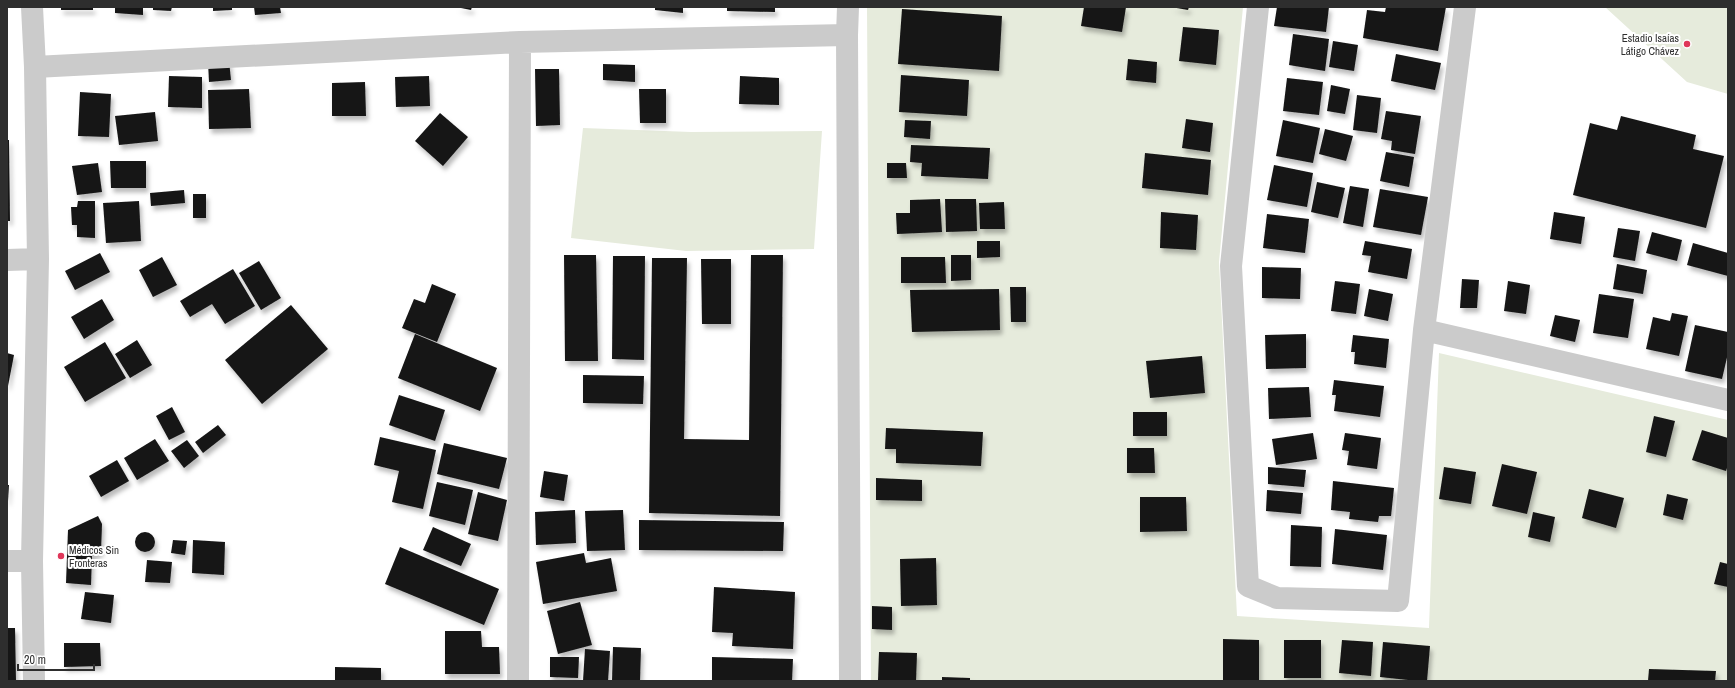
<svg xmlns="http://www.w3.org/2000/svg" width="1735" height="688" font-family="'Archivo Narrow',sans-serif">
<style>
.green{fill:#e6ebdc}
.building{fill:#151515;filter:url(#shadow)}
.lines{fill:none;stroke-linecap:round;stroke-linejoin:round}
.minor{stroke:#cbcbcb;stroke-width:22}
.poi-dot{fill:#df3659;stroke:#fff;stroke-width:1.5}
.labels{text-anchor:middle;stroke-width:4;stroke-linejoin:round;paint-order:stroke}
.poi-label{font-size:11px;fill:#2e2e2e;stroke:#fff;text-anchor:end}
</style>
<defs>
<filter id="shadow"><feDropShadow dx="2.5" dy="4.5" stdDeviation="2" flood-color="#0004"/></filter>
</defs>
<rect width="100%" height="100%" fill="#fff"/>
<path class="green" d="M 867,7 L 1243,7 L 1219,262 L 1237,616 L 1429,628 L 1439,353 L 1728,420 L 1728,681 L 871,681 Z
M 1605,7 L 1728,7 L 1728,94 L 1687,82 Z
M 583,128 L 691,132 L 822,131 L 814,249 L 686,251 L 571,238 Z"/>
<path class="building" d="M 61,7 L 93,7 L 93,10 L 61,10 Z
M 115,7 L 143,7 L 143,15 L 115,13 Z
M 153,7 L 172,7 L 171,11 L 153,10 Z
M 213,7 L 232,7 L 232,10 L 213,11 Z
M 254,7 L 280,7 L 281,13 L 255,15 Z
M 456,7 L 472,7 L 471,10 Z
M 655,7 L 683,7 L 683,13 L 655,10 Z
M 727,7 L 775,7 L 775,12 L 727,11 Z
M 1084,7 L 1126,7 L 1122,32 L 1081,26 Z
M 1171,7 L 1189,7 L 1188,10 Z
M 1277,7 L 1329,7 L 1326,32 L 1274,26 Z
M 1386,7 L 1446,7 L 1438,51 L 1363,38 L 1367,10 L 1385,12 Z
M 902,9 L 1002,16 L 999,71 L 898,64 Z
M 1183,27 L 1219,30 L 1216,65 L 1179,61 Z
M 1293,34 L 1329,39 L 1325,71 L 1289,65 Z
M 1333,41 L 1358,45 L 1354,71 L 1329,67 Z
M 1396,54 L 1441,63 L 1435,90 L 1391,81 Z
M 1128,59 L 1157,62 L 1156,83 L 1126,80 Z
M 229,61 L 231,80 L 209,82 L 208,62 Z
M 603,64 L 635,65 L 635,82 L 603,80 Z
M 535,69 L 559,69 L 560,125 L 536,126 Z
M 901,75 L 969,80 L 967,116 L 899,112 Z
M 169,76 L 202,77 L 202,108 L 168,107 Z
M 429,76 L 430,106 L 396,107 L 395,77 Z
M 740,76 L 779,78 L 779,105 L 739,104 Z
M 1287,78 L 1323,82 L 1319,115 L 1283,111 Z
M 365,82 L 366,116 L 332,116 L 332,83 Z
M 1331,85 L 1350,89 L 1345,114 L 1327,111 Z
M 249,89 L 251,128 L 209,129 L 208,90 Z
M 639,89 L 666,89 L 666,123 L 640,123 Z
M 80,92 L 111,94 L 109,137 L 78,136 Z
M 1357,95 L 1381,98 L 1377,133 L 1353,130 Z
M 1386,111 L 1421,116 L 1415,154 L 1391,150 L 1392,141 L 1381,139 Z
M 155,112 L 158,141 L 119,145 L 115,116 Z
M 440,113 L 468,137 L 443,166 L 415,141 Z
M 1621,116 L 1696,135 L 1693,149 L 1724,156 L 1706,228 L 1573,195 L 1590,123 L 1617,130 Z
M 1186,119 L 1213,123 L 1210,152 L 1182,148 Z
M 905,120 L 931,121 L 930,139 L 904,137 Z
M 1283,120 L 1320,128 L 1313,163 L 1276,156 Z
M 1325,129 L 1353,136 L 1346,161 L 1319,154 Z
M 7,140 L 9,140 L 10,221 L 7,221 Z
M 911,145 L 990,148 L 988,179 L 921,176 L 922,163 L 910,162 Z
M 1386,152 L 1414,157 L 1409,187 L 1380,181 Z
M 1145,153 L 1211,160 L 1208,195 L 1142,188 Z
M 110,161 L 146,161 L 146,188 L 111,188 Z
M 98,163 L 102,192 L 77,195 L 72,166 Z
M 887,163 L 906,163 L 907,178 L 887,178 Z
M 1274,165 L 1313,173 L 1307,207 L 1267,200 Z
M 1317,182 L 1345,188 L 1338,218 L 1311,212 Z
M 1350,186 L 1369,189 L 1363,227 L 1343,223 Z
M 1380,189 L 1428,197 L 1421,235 L 1373,227 Z
M 184,190 L 185,203 L 151,206 L 150,193 Z
M 193,194 L 206,194 L 206,218 L 193,218 Z
M 940,199 L 942,232 L 897,234 L 896,213 L 910,213 L 910,200 Z
M 945,199 L 976,199 L 977,231 L 946,232 Z
M 78,201 L 95,201 L 95,238 L 77,237 L 77,225 L 72,225 L 71,207 L 77,207 Z
M 139,201 L 141,241 L 106,243 L 103,203 Z
M 1004,202 L 1005,229 L 980,229 L 979,203 Z
M 1161,212 L 1198,215 L 1196,250 L 1160,248 Z
M 1554,212 L 1585,217 L 1581,244 L 1550,239 Z
M 1267,214 L 1309,219 L 1305,253 L 1263,248 Z
M 1618,228 L 1640,231 L 1635,261 L 1613,257 Z
M 1652,232 L 1682,240 L 1677,261 L 1646,253 Z
M 977,241 L 1000,241 L 1000,257 L 977,258 Z
M 1365,241 L 1412,249 L 1407,279 L 1368,272 L 1371,256 L 1362,255 Z
M 1693,243 L 1728,253 L 1728,276 L 1687,265 Z
M 100,253 L 110,272 L 75,290 L 65,271 Z
M 564,255 L 596,255 L 598,361 L 565,361 Z
M 751,255 L 783,255 L 780,516 L 649,513 L 652,258 L 687,258 L 684,439 L 749,440 Z
M 951,255 L 971,255 L 971,280 L 951,281 Z
M 613,256 L 645,256 L 644,360 L 612,359 Z
M 162,257 L 177,285 L 153,297 L 139,270 Z
M 901,257 L 945,257 L 946,283 L 901,283 Z
M 701,259 L 731,259 L 731,324 L 702,324 Z
M 259,261 L 281,298 L 261,310 L 239,273 Z
M 1617,264 L 1647,270 L 1643,294 L 1613,289 Z
M 1262,267 L 1301,268 L 1300,299 L 1262,298 Z
M 233,269 L 255,306 L 225,324 L 212,304 L 190,317 L 180,301 Z
M 1462,279 L 1479,280 L 1477,308 L 1460,308 Z
M 1335,281 L 1360,284 L 1356,314 L 1331,311 Z
M 1508,281 L 1530,285 L 1526,314 L 1504,311 Z
M 432,284 L 456,294 L 437,342 L 402,328 L 414,299 L 425,303 Z
M 1010,287 L 1026,287 L 1026,322 L 1011,322 Z
M 999,289 L 1000,330 L 912,332 L 910,290 Z
M 1369,289 L 1393,294 L 1388,321 L 1364,316 Z
M 1599,294 L 1634,299 L 1628,338 L 1593,333 Z
M 102,299 L 114,320 L 84,339 L 71,317 Z
M 291,305 L 328,349 L 262,404 L 225,360 Z
M 1672,313 L 1688,316 L 1679,356 L 1646,349 L 1653,317 L 1670,321 Z
M 1555,315 L 1580,320 L 1575,342 L 1550,336 Z
M 1695,325 L 1728,332 L 1728,353 L 1722,379 L 1685,371 Z
M 415,334 L 497,368 L 480,411 L 398,378 Z
M 1306,334 L 1306,368 L 1266,369 L 1265,335 Z
M 1353,335 L 1389,339 L 1386,368 L 1354,364 L 1355,352 L 1351,352 Z
M 137,340 L 152,365 L 130,378 L 115,354 Z
M 105,342 L 126,378 L 85,402 L 64,367 Z
M 7,353 L 14,355 L 8,386 L 7,386 Z
M 1202,356 L 1205,393 L 1150,398 L 1146,361 Z
M 583,375 L 644,376 L 643,404 L 583,403 Z
M 1334,380 L 1384,386 L 1380,417 L 1334,411 L 1336,395 L 1332,395 Z
M 1309,387 L 1311,417 L 1269,419 L 1268,388 Z
M 399,395 L 445,410 L 435,441 L 389,425 Z
M 172,407 L 185,432 L 169,440 L 156,416 Z
M 1133,412 L 1167,412 L 1167,436 L 1133,436 Z
M 1654,416 L 1675,421 L 1666,457 L 1646,452 Z
M 218,425 L 226,435 L 203,453 L 195,442 Z
M 886,428 L 983,432 L 981,466 L 896,463 L 896,449 L 885,449 Z
M 1702,430 L 1728,438 L 1728,465 L 1726,471 L 1692,460 Z
M 1313,433 L 1317,459 L 1276,465 L 1272,439 Z
M 1345,433 L 1381,438 L 1377,469 L 1347,465 L 1349,451 L 1342,450 Z
M 380,437 L 436,450 L 423,509 L 392,502 L 399,471 L 374,465 Z
M 155,439 L 169,461 L 137,480 L 124,458 Z
M 187,440 L 199,456 L 184,468 L 171,451 Z
M 444,443 L 507,458 L 499,489 L 437,474 Z
M 1127,448 L 1154,448 L 1155,473 L 1127,473 Z
M 117,460 L 129,481 L 101,497 L 89,476 Z
M 1502,464 L 1537,472 L 1527,514 L 1492,506 Z
M 1268,467 L 1306,470 L 1304,487 L 1268,484 Z
M 1444,467 L 1476,472 L 1471,504 L 1439,499 Z
M 544,471 L 568,475 L 564,501 L 540,497 Z
M 876,478 L 922,480 L 922,501 L 876,500 Z
M 1333,481 L 1394,488 L 1391,516 L 1379,516 L 1378,522 L 1349,519 L 1350,512 L 1331,510 Z
M 437,482 L 473,490 L 465,525 L 429,516 Z
M 7,485 L 9,485 L 8,501 L 7,501 Z
M 1589,489 L 1624,498 L 1616,528 L 1582,518 Z
M 1267,490 L 1303,493 L 1301,514 L 1266,511 Z
M 478,492 L 507,500 L 498,541 L 468,534 Z
M 1667,494 L 1688,499 L 1683,520 L 1663,515 Z
M 1140,497 L 1186,497 L 1187,531 L 1140,532 Z
M 575,510 L 576,543 L 536,545 L 535,512 Z
M 623,510 L 625,550 L 587,551 L 585,511 Z
M 1533,512 L 1555,517 L 1550,542 L 1528,537 Z
M 98,516 L 102,524 L 101,552 L 92,556 L 91,585 L 66,583 L 68,530 Z
M 639,520 L 784,522 L 783,551 L 639,550 Z
M 1291,525 L 1322,527 L 1321,567 L 1290,566 Z
M 433,527 L 471,544 L 461,566 L 423,550 Z
M 1335,529 L 1387,535 L 1383,570 L 1332,564 Z
M135 542a10 10 0 1 1 20 0a10 10 0 1 1-20 0Z
M 173,540 L 187,541 L 185,555 L 171,553 Z
M 193,540 L 225,542 L 224,575 L 192,573 Z
M 400,547 L 499,589 L 484,625 L 385,584 Z
M 584,553 L 586,563 L 611,558 L 617,591 L 543,604 L 536,562 Z
M 936,558 L 937,605 L 901,606 L 900,559 Z
M 147,560 L 172,562 L 170,583 L 145,582 Z
M 1720,562 L 1728,564 L 1728,587 L 1714,584 Z
M 714,587 L 795,592 L 793,649 L 732,646 L 733,633 L 712,632 Z
M 85,592 L 114,595 L 111,623 L 81,619 Z
M 580,602 L 592,645 L 558,654 L 547,611 Z
M 872,606 L 892,607 L 892,630 L 872,629 Z
M 7,628 L 15,628 L 16,681 L 7,681 Z
M 445,631 L 481,631 L 482,647 L 499,647 L 500,674 L 445,674 Z
M 1223,639 L 1259,640 L 1259,681 L 1223,681 Z
M 1284,640 L 1321,640 L 1321,678 L 1284,678 Z
M 1342,640 L 1373,642 L 1371,676 L 1339,673 Z
M 1383,642 L 1430,646 L 1427,681 L 1408,681 L 1408,680 L 1380,677 Z
M 64,643 L 100,643 L 101,666 L 64,667 Z
M 613,647 L 641,648 L 640,681 L 612,681 Z
M 585,649 L 610,651 L 608,681 L 583,681 Z
M 879,652 L 917,653 L 916,681 L 878,680 Z
M 550,657 L 579,657 L 578,678 L 550,677 Z
M 712,657 L 793,659 L 792,681 L 712,681 Z
M 335,667 L 381,668 L 381,681 L 335,681 Z
M 1649,669 L 1716,671 L 1715,681 L 1648,681 Z
M 942,677 L 970,678 L 970,681 L 942,681 Z"/>
<g class="lines">
<path class="minor" d="M 32,7 L 35,67 L 38,259 L 32,561 L 34,681
M 848,7 L 847,35 L 850,681
M 1258,7 L 1231,266 L 1248,586 L 1277,598 L 1398,601 L 1424,330 L 1465,7
M 35,67 L 520,42 L 847,35
M 7,260 L 38,259
M 1424,330 L 1728,400
M 7,561 L 32,561
M 518,681 L 520,42"/>
</g>
<g class="poi-dot">
<circle cx="1687" cy="44" r="4"/>
<circle cx="61" cy="556" r="4"/>
</g>
<g class="labels">
<g class="poi-label">
<text x="1679" y="42">Estadio Isaías<tspan x="1679" dy="13">Látigo Chávez</tspan></text>
<text x="69" y="554" text-anchor="start">Médicos Sin<tspan x="69" dy="13">Fronteras</tspan></text>
</g>
</g>
<rect width="1735" height="688" fill="none" stroke="#2e2e2e" stroke-width="16"/>
<path d="M18 664v6h76v-6" fill="none" stroke="#2e2e2e" stroke-width="2"/>
<text x="24" y="664" font-size="12" fill="#2e2e2e" stroke="#ffffff" stroke-width="3" paint-order="stroke">20 m</text>
</svg>
